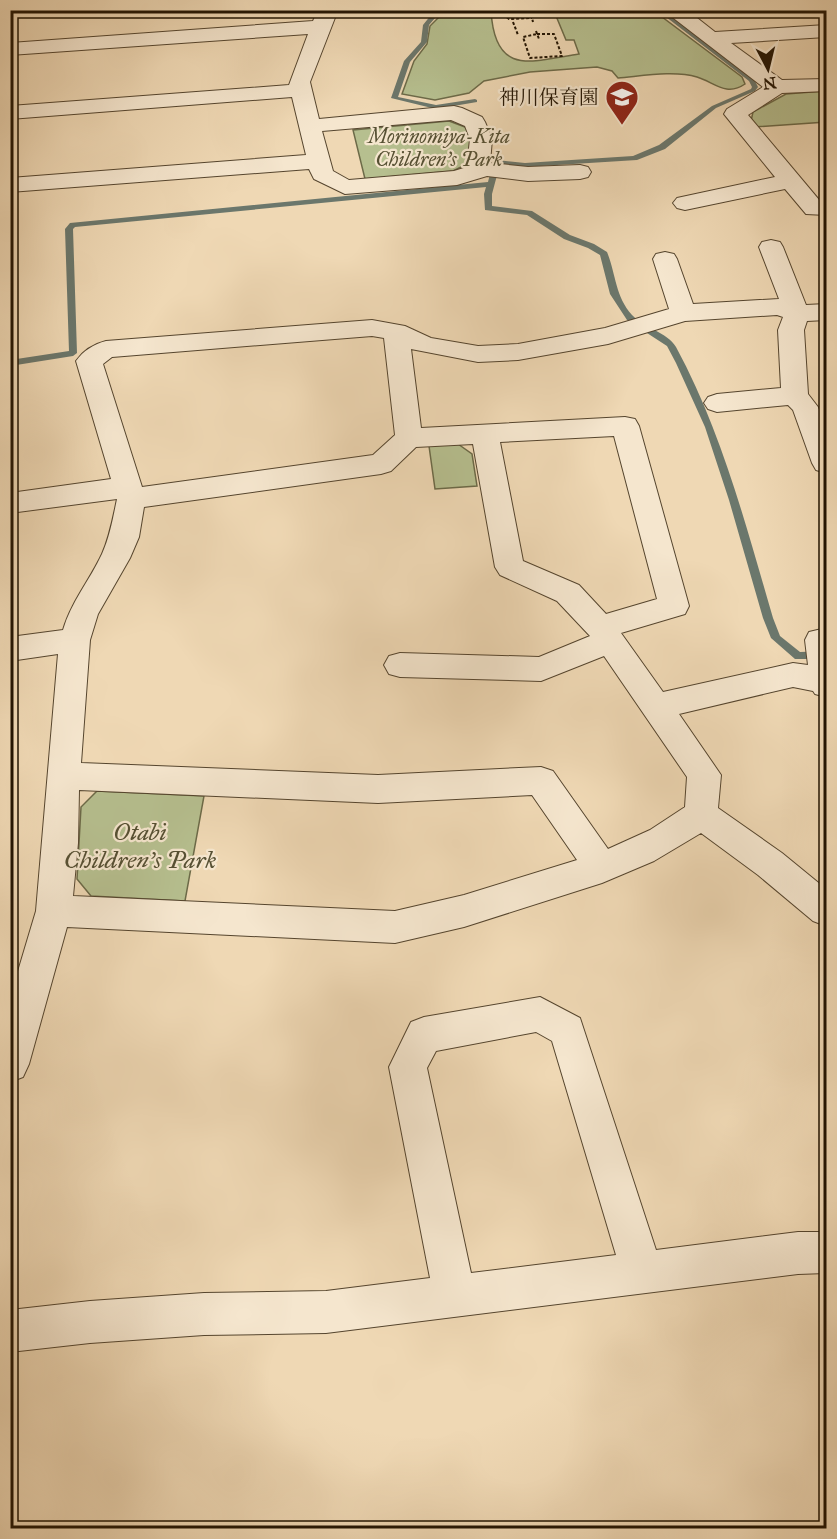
<svg xmlns="http://www.w3.org/2000/svg" width="837" height="1539" font-family="'IM FELL Great Primer','Noto Serif JP',serif">
<style>
.green{fill:#b6bf8f;stroke:#6c6a48;stroke-width:1.5}
.lines{fill:none;stroke-linecap:round;stroke-linejoin:round}
.stream{fill:#6b776c;fill-rule:evenodd}
.minor-casing{stroke:#55452e;stroke-width:2}
.path{stroke:#221402;stroke-width:2;stroke-dasharray:3 2;stroke-linecap:butt}
.minor{fill:#f5e6ce;fill-rule:evenodd}
.labels{text-anchor:middle;stroke-width:4.5;stroke-linejoin:round;paint-order:stroke}
.far-poi-label{font-size:20px;fill:#221402;stroke:#f5e6ce;text-anchor:end}
.far-park-label{font-size:20px;font-style:italic;fill:#565033;stroke:#f5e6ce}
.park-label{font-size:24px;font-style:italic;fill:#565033;stroke:#f5e6ce}
</style>
<rect width="100%" height="100%" fill="#efd8b4"/>
<filter id="stains"><feTurbulence type="fractalNoise" baseFrequency=".00333" numOctaves="4"/><feColorMatrix values="0 0 0 0 .2 0 0 0 0 .09 0 0 0 0 .02 0 0 0 .5 -.17"/></filter>
<radialGradient id="worn" r=".72"><stop offset=".6" stop-color="#630" stop-opacity="0"/><stop offset="1" stop-color="#630" stop-opacity=".3"/></radialGradient>
<path class="green" d="M 446,10 L 491,11 C 495,76 530,62 579,54 L 574,40 L 566,40 L 554,11 L 654,11 L 742,77 L 745,84 C 726,97 714,82 697,77 C 674,70 642,76 618,78 L 612,71 L 597,67 L 530,72 L 484,81 L 469,93 L 435,100 L 402,94 L 414,61 L 427,44 L 430,26 Z
M 825,91 L 826,122 L 754,127 L 751,121 L 753,112 L 786,94 Z
M 449,121 L 465,127 L 472,138 L 467,164 L 453,171 L 365,179 L 353,130 Z
M 458,444 L 472,454 L 477,486 L 435,489 L 429,446 Z
M 97,791 L 204,796 L 185,901 L 91,896 L 77,879 L 81,807 Z"/>
<g class="lines">
<path class="stream" d="M 435,10 L 442,10 L 429,25 L 427,42 L 410,62 L 398,97 L 436,105 L 475,99 L 477,100 L 477,102 L 436,109 L 391,98 L 404,61 L 421,42 L 423,25 Z
M 657,10 L 665,10 L 754,79 L 758,87 L 755,91 L 716,108 L 665,149 L 637,160 L 525,167 L 500,164 L 492,194 L 492,206 L 532,211 L 570,235 L 594,244 L 607,252 C 616,274 615,296 632,315 C 644,328 667,332 676,347 C 722,432 746,526 773,618 L 780,636 L 800,652 L 826,651 L 826,659 L 795,659 L 771,638 L 763,618 L 729,500 L 705,427 L 676,363 L 667,346 L 627,320 L 610,294 L 600,255 L 588,248 L 564,239 L 527,215 L 485,210 L 484,194 L 486,187 L 75,227 L 73,229 L 77,353 L 73,356 L 10,366 L 10,360 L 69,351 L 65,229 L 70,223 L 488,182 L 493,162 L 497,160 L 525,163 L 633,156 L 659,145 L 712,106 L 751,89 L 752,87 L 749,81 Z"/>
<g class="minor-casing">
<path id="minor" d="M 318,10 L 338,10 L 310,82 L 319,119 L 454,106 L 462,108 L 482,117 L 485,122 L 492,139 L 490,163 L 528,167 L 580,165 L 588,167 L 591,172 L 588,177 L 580,179 L 528,181 L 487,176 L 457,185 L 345,194 L 314,179 L 309,169 L 10,192 L 10,178 L 306,155 L 292,97 L 10,119 L 10,106 L 289,85 L 308,34 L 10,55 L 10,43 L 313,21 ZM 451,120 L 465,126 L 470,139 L 467,167 L 454,171 L 349,180 L 333,171 L 322,131 Z
M 663,10 L 687,10 L 715,32 L 826,25 L 826,37 L 731,43 L 782,80 L 826,79 L 826,91 L 782,93 L 748,115 L 820,201 L 826,201 L 826,215 L 806,214 L 785,189 L 685,210 L 677,208 L 673,203 L 677,198 L 775,177 L 724,114 L 727,109 L 763,87 Z
M 771,240 L 780,242 L 783,247 L 806,305 L 826,304 L 826,320 L 807,321 L 804,330 L 808,394 L 818,407 L 826,428 L 826,473 L 816,470 L 812,463 L 793,410 L 788,405 L 717,412 L 708,409 L 704,403 L 708,397 L 717,394 L 781,388 L 778,330 L 783,317 L 777,315 L 685,321 L 608,344 L 518,360 L 478,362 L 411,349 L 421,428 L 625,417 L 635,419 L 639,426 L 689,606 L 685,614 L 621,633 L 663,692 L 793,663 L 808,665 L 805,640 L 809,632 L 826,628 L 826,697 L 815,694 L 813,691 L 793,687 L 679,714 L 721,775 L 718,808 L 782,853 L 826,889 L 826,926 L 813,921 L 758,875 L 701,833 L 654,861 L 602,883 L 464,927 L 395,943 L 67,927 L 29,1064 L 23,1077 L 10,1082 L 10,998 L 36,911 L 58,654 L 10,661 L 10,637 L 63,630 C 71,602 90,580 102,554 C 110,536 113,518 117,499 L 10,513 L 10,493 L 111,479 L 76,361 C 83,351 94,344 106,341 L 372,320 L 405,326 L 431,338 L 478,346 L 518,344 L 605,328 L 669,309 L 653,259 L 656,254 L 665,252 L 674,254 L 677,259 L 693,304 L 779,299 L 759,247 L 762,242 ZM 372,336 L 384,338 L 395,435 L 373,455 L 142,487 L 103,364 L 112,357 ZM 614,436 L 657,599 L 606,614 L 579,585 L 523,561 L 500,442 ZM 473,444 L 495,567 L 500,575 L 557,601 L 590,636 L 539,657 L 400,653 L 389,656 L 384,665 L 389,674 L 400,677 L 541,681 L 604,656 L 687,777 L 685,807 L 650,830 L 608,849 L 553,771 L 541,767 L 378,775 L 81,763 L 90,640 L 98,614 L 130,558 L 139,537 L 144,507 L 381,474 L 391,471 L 416,447 ZM 79,790 L 378,803 L 532,795 L 577,860 L 464,895 L 395,911 L 73,896 L 78,843 Z
M 540,997 L 580,1018 L 656,1250 L 798,1232 L 826,1232 L 826,1273 L 798,1274 L 326,1333 L 204,1335 L 90,1343 L 10,1352 L 10,1310 L 90,1301 L 204,1293 L 326,1291 L 430,1278 L 389,1067 L 411,1022 L 424,1017 ZM 536,1032 L 552,1041 L 616,1255 L 471,1273 L 427,1068 L 436,1051 Z"/>
</g>
<path class="path" d="M 530,10 L 533,22
M 503,14 L 509,19 L 532,18
M 513,22 L 518,35
M 536,31 L 539,39
M 537,34 L 554,34 L 562,56 L 530,58 L 523,37 Z"/>
<use href="#minor" class="minor"/>
</g>
<defs>
<g id="school-pin" transform="scale(1.725)"><path d="M0 17L-7.5 6A9.5 9.5 0 1 1 7.5 6Z" fill="#8f2418" stroke="#f5e6ce"/><path d="M0-5L7-2L0 1L-7-2ZM-4 1L0 2.5L4 1V4Q0 6-4 4Z" fill="#fff"/></g>
</defs>
<g fill-rule="evenodd">
<use href="#school-pin" x="622" y="97"/>
</g>
<g class="labels">
<g class="far-poi-label">
<text x="599" y="104">神川保育園</text>
</g>
<g class="far-park-label">
<text x="439" y="143">Morinomiya-Kita<tspan x="439" dy="23">Children's Park</tspan></text>
</g>
<g class="park-label">
<text x="140" y="840">Otabi<tspan x="140" dy="28">Children's Park</tspan></text>
</g>
</g>
<rect width="837" height="1539" fill="none" stroke="#efd8b4" stroke-width="36"/>
<rect x="12" y="12" width="813" height="1515" fill="none" stroke="#221402" stroke-width="3"/>
<rect x="18" y="18" width="801" height="1503" fill="none" stroke="#221402" stroke-width="1.5"/>
<g transform="translate(768 69) rotate(173)" stroke="#f5e6ce" stroke-width="4.5" paint-order="stroke">
<path d="M0-4.5L10 22L0 15L-10 22Z" fill="#221402"/>
<text y="-9" font-size="16" font-weight="bold" text-anchor="middle" fill="#221402">N</text>
</g>
<rect width="100%" height="100%" filter="url(#stains)"/>
<rect width="100%" height="100%" fill="url(#worn)"/>
</svg>
